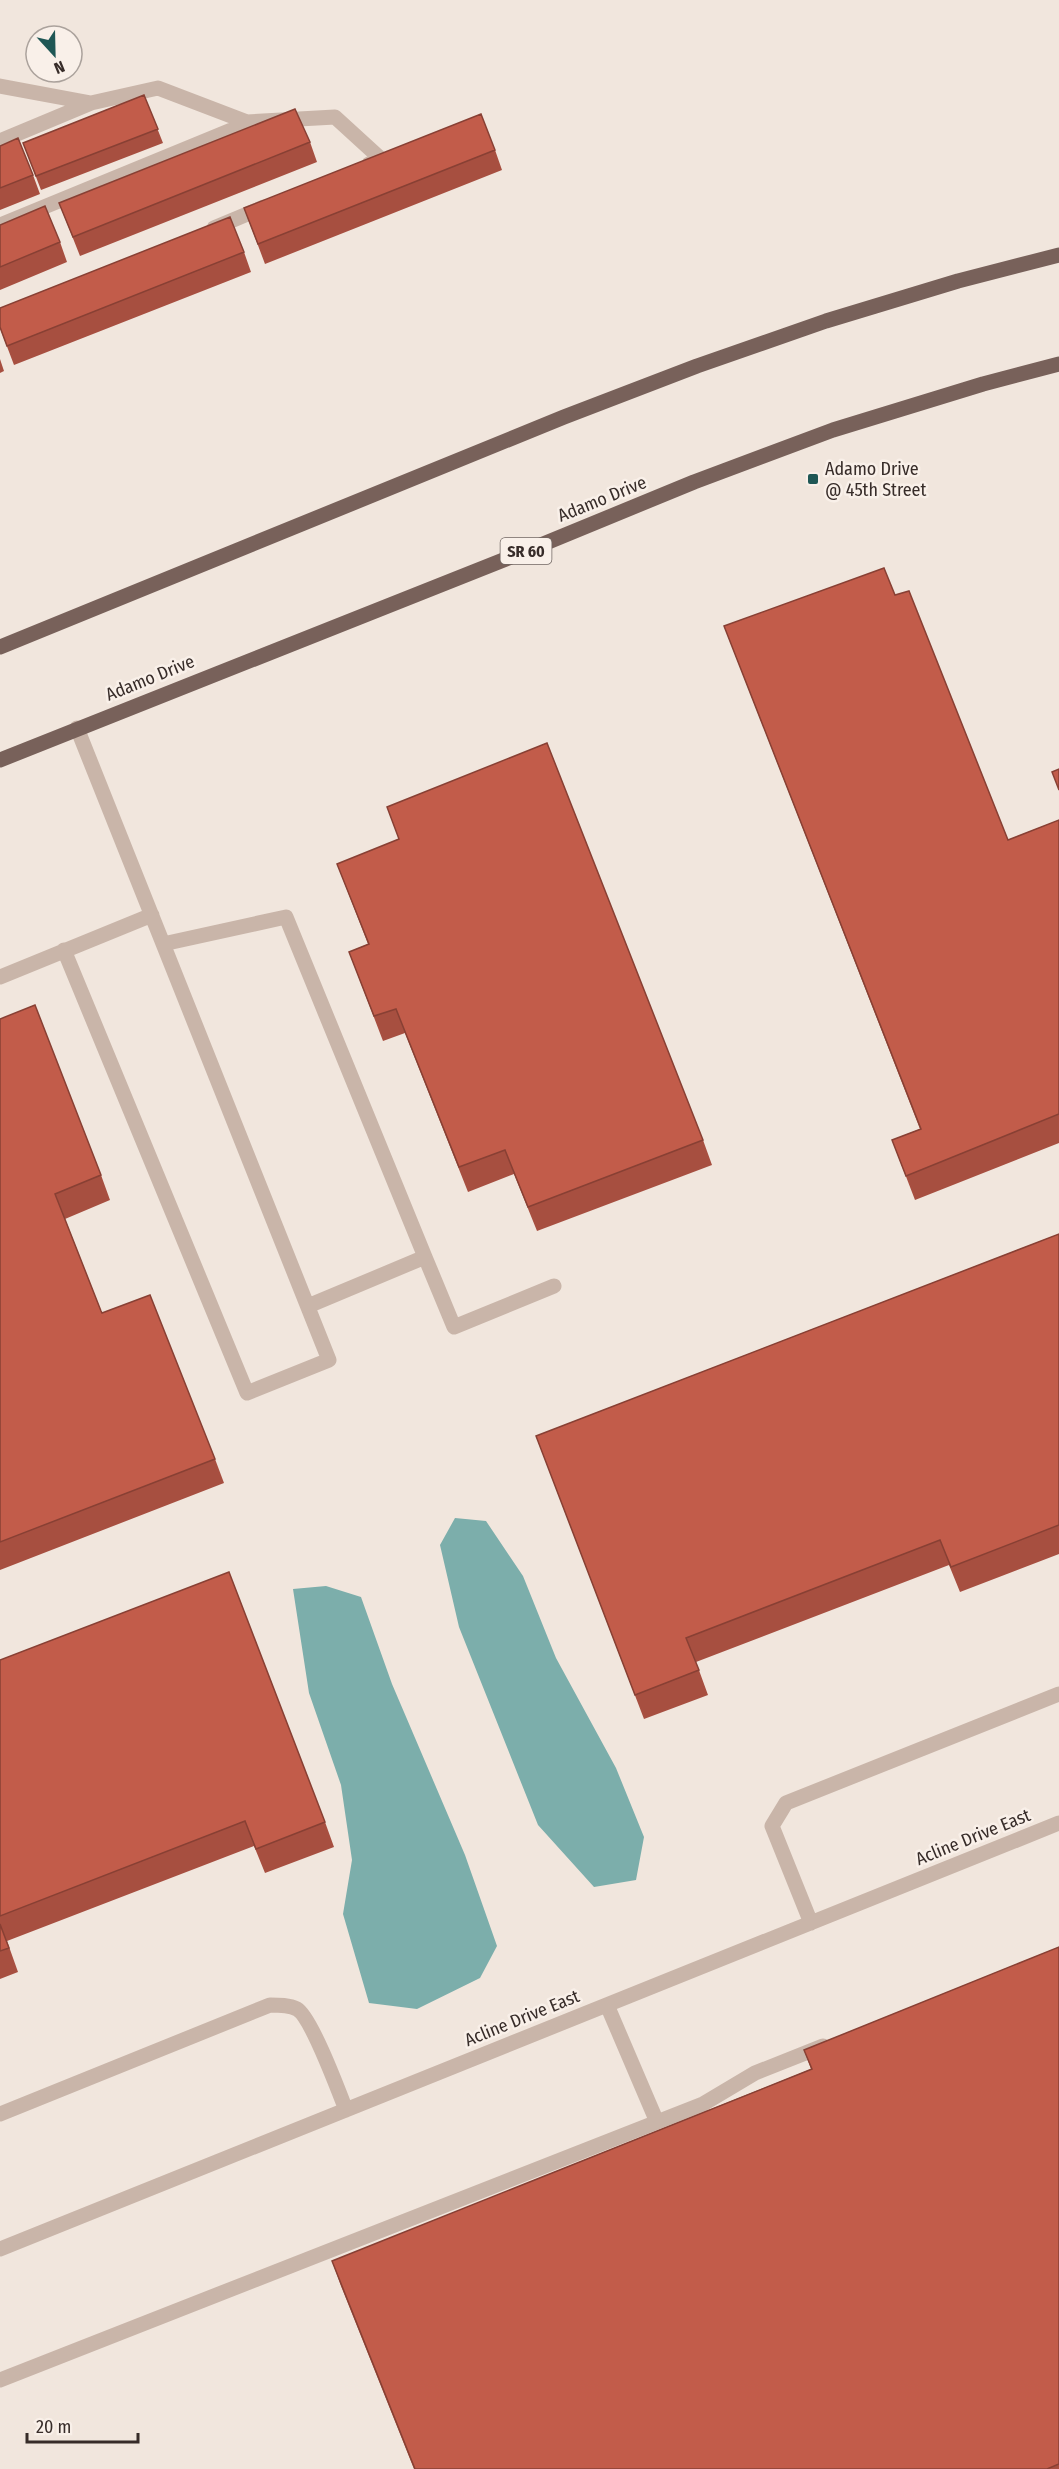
<svg xmlns="http://www.w3.org/2000/svg" width="1059" height="2469" font-family="'Fira Sans Condensed',sans-serif">
<style>
.water{fill:#7caeab}
.lines{fill:none;stroke-linecap:round;stroke-linejoin:round}
.minor{stroke:#c9b5a9;stroke-width:15}
.major{stroke:#78615a;stroke-width:15}
.wall{fill:#a74f40}
.building{fill:#c25c4a;stroke:#884034;stroke-width:1.5}
.poi-dot{fill:#1f5755;stroke:#f9f0e9;stroke-width:2}
.labels{text-anchor:middle;stroke-width:5;stroke-linejoin:round;paint-order:stroke}
.shield{fill:#f9f0e9;stroke:#716763;stroke-width:1.5}
.shield-label{font-size:16px;font-weight:bold;fill:#372c29}
.poi-label{font-size:18px;fill:#372c29;stroke:#f9f0e9;text-anchor:start}
.street-label{font-size:18px;fill:#372c29;stroke:#f9f0e9}
</style>
<rect width="100%" height="100%" fill="#f1e6dd"/>
<path class="water" d="M 455,1518 L 486,1521 L 523,1576 L 556,1658 L 616,1768 L 644,1837 L 636,1880 L 594,1887 L 538,1825 L 459,1627 L 440,1545 Z
M 326,1586 L 361,1597 L 392,1684 L 465,1855 L 497,1946 L 480,1978 L 417,2009 L 369,2003 L 343,1914 L 352,1860 L 341,1785 L 309,1693 L 293,1589 Z"/>
<g class="lines">
<path class="minor" d="M 0,86 L 91,103 L 158,88 L 247,122 L 335,117 L 381,159 L 369,164
M 0,141 L 91,103
M 0,225 L 251,122
M 214,228 L 264,207
M 163,944 L 286,917 L 425,1257 L 308,1306
M 64,950 L 247,1393 L 329,1360 L 77,728
M 0,977 L 152,915
M 425,1257 L 454,1327 L 554,1286
M 811,1923 L 772,1826 L 786,1803 L 1059,1694
M 607,2005 L 657,2122
M 0,2114 L 270,2005 C 279,2005 289,2005 297,2009 C 311,2017 339,2092 346,2110
M 0,2249 L 1059,1823
M 0,2380 L 703,2104 L 755,2073 L 823,2046"/>
<path class="major" d="M 0,647 L 564,417 L 697,366 L 826,321 L 958,281 L 1059,255
M 0,760 L 536,547 L 694,482 L 833,430 L 983,384 L 1059,364"/>
</g>
<path class="wall" d="M 144,95 L 163,143 L 41,190 L 23,143 Z
M 310,142 L 317,162 L 80,256 L 59,203 Z
M 0,146 L 33,175 L 40,194 L 0,210 Z
M 495,150 L 502,170 L 265,264 L 244,208 Z
M 0,225 L 60,242 L 67,262 L 0,290 Z
M 244,252 L 251,272 L 14,365 L 0,328 Z
M 0,359 L 4,371 L 0,373 Z
M 895,595 L 1008,840 L 1059,820 L 1059,1143 L 915,1200 L 892,1140 L 920,1129 L 724,626 Z
M 337,864 L 703,1140 L 712,1165 L 537,1231 L 514,1174 L 468,1192 L 405,1033 L 383,1041 L 349,952 L 368,944 Z
M 0,1019 L 101,1175 L 110,1200 L 65,1219 L 101,1311 L 215,1459 L 224,1483 L 0,1570 Z
M 1059,1234 L 1059,1554 L 960,1592 L 949,1565 L 696,1662 L 708,1695 L 644,1719 L 536,1436 Z
M 0,1660 L 325,1822 L 334,1847 L 265,1873 L 254,1846 L 7,1941 L 18,1972 L 0,1979 Z
M 1059,1947 L 1059,2469 L 414,2469 L 341,2286 L 332,2261 L 811,2069 L 804,2050 Z"/>
<path class="building" d="M 144,95 L 158,129 L 36,176 L 23,143 Z
M 295,109 L 310,142 L 73,237 L 59,203 Z
M 481,114 L 495,150 L 258,244 L 244,208 Z
M 18,138 L 33,175 L 0,188 L 0,146 Z
M 45,206 L 60,242 L 0,267 L 0,225 Z
M 230,217 L 244,252 L 7,346 L 0,327 L 0,308 Z
M 884,568 L 895,595 L 909,591 L 1008,840 L 1059,820 L 1059,1114 L 906,1176 L 892,1140 L 921,1129 L 724,626 Z
M 547,743 L 703,1140 L 528,1207 L 505,1150 L 459,1167 L 396,1009 L 374,1016 L 349,952 L 369,944 L 337,864 L 399,839 L 387,807 Z
M 1059,769 L 1059,790 L 1052,772 Z
M 35,1005 L 101,1175 L 55,1194 L 101,1311 L 102,1313 L 150,1295 L 215,1459 L 0,1542 L 0,1019 Z
M 1059,1234 L 1059,1525 L 951,1567 L 940,1540 L 686,1638 L 699,1670 L 635,1695 L 536,1436 Z
M 229,1572 L 325,1822 L 256,1849 L 245,1821 L 0,1916 L 0,1660 Z
M 0,1924 L 9,1948 L 0,1951 Z
M 1059,1947 L 1059,2464 L 1047,2469 L 415,2469 L 332,2261 L 812,2069 L 804,2050 Z"/>
<rect class="poi-dot" x="807" y="473" width="12" height="12" rx="3"/>
<g class="labels">
<rect class="shield" x="500.5" y="538" width="51" height="26" rx="4.5"/>
<g class="shield-label">
<text x="526" y="557">SR 60</text>
</g>
<g class="poi-label">
<text x="825" y="475">Adamo Drive<tspan x="825" dy="21">@ 45th Street</tspan></text>
</g>
<g class="street-label">
<text transform="translate(602 499) rotate(-22)" y="6">Adamo Drive</text>
<text transform="translate(150 678) rotate(-22)" y="6">Adamo Drive</text>
<text transform="translate(973 1837) rotate(-22)" y="6">Acline Drive East</text>
<text transform="translate(522 2018) rotate(-22)" y="6">Acline Drive East</text>
</g>
</g>
<g transform="translate(54 54) rotate(158)"><circle r="28" fill="#f9f0e9" stroke="#aba29c" stroke-width="1.5"/>
<path d="M0-4.5L10 22L0 15L-10 22Z" fill="#1f5755"/>
<text y="-9" font-size="16" font-weight="bold" text-anchor="middle" fill="#372c29">N</text>
</g>
<path d="M27 2433v9h111v-9" fill="none" stroke="#372c29" stroke-width="3"/>
<text x="36" y="2433" font-size="18" fill="#372c29" stroke="#f9f0e9" stroke-width="4.5" paint-order="stroke">20 m</text>
</svg>
